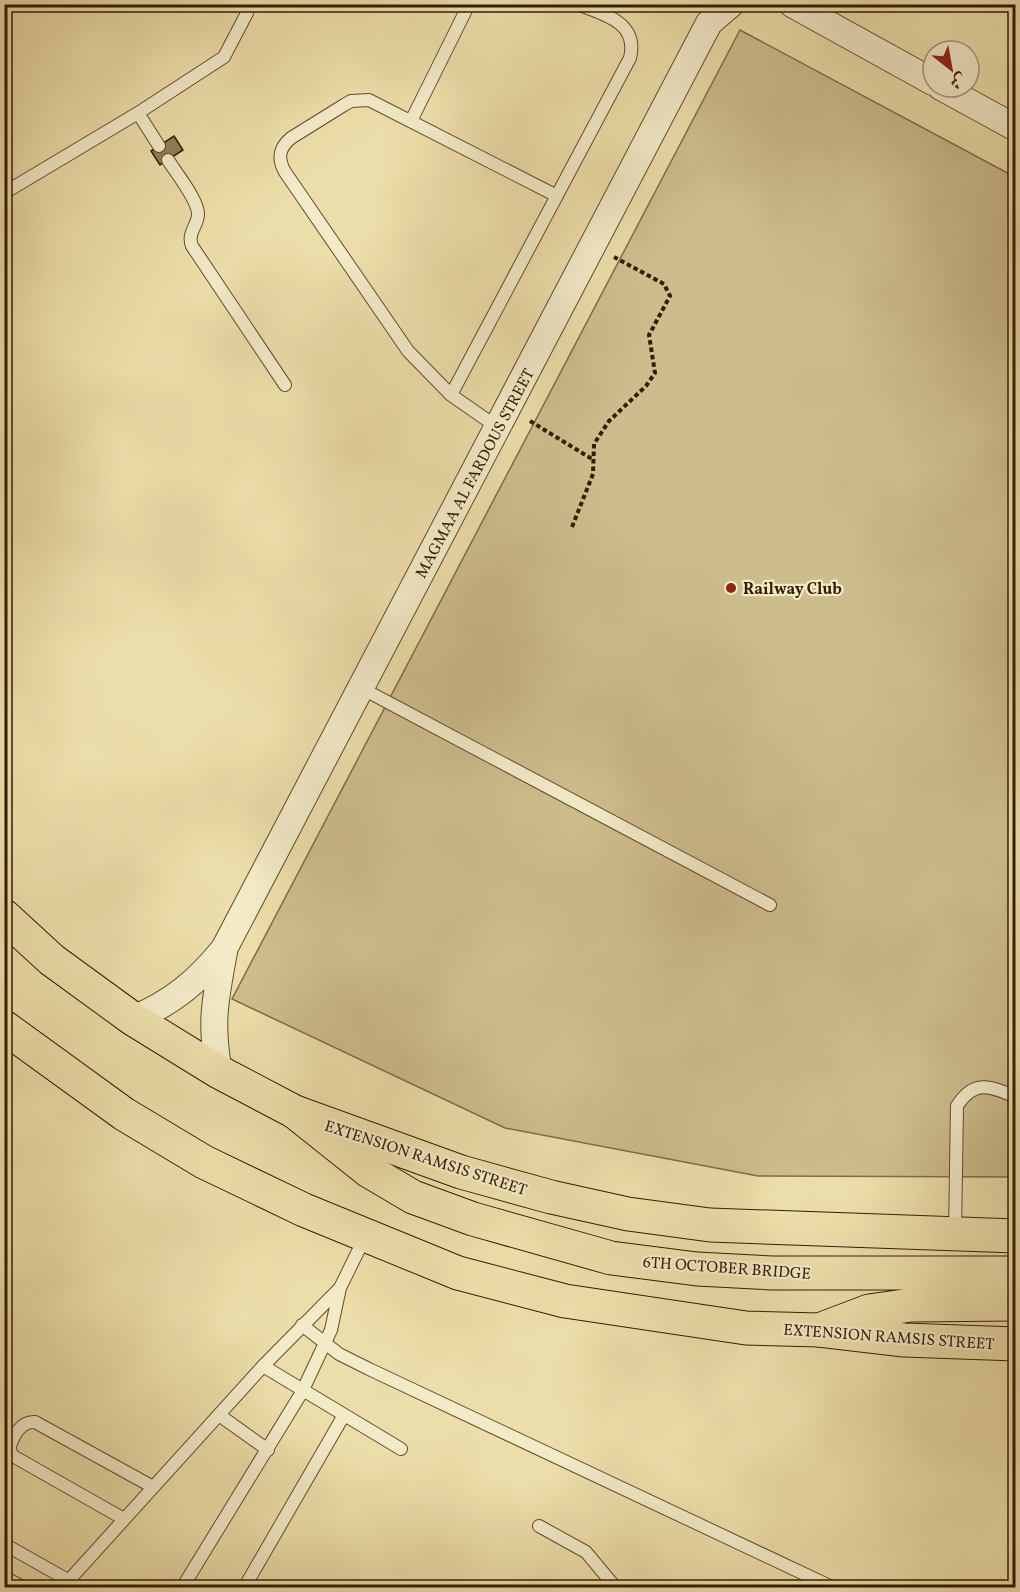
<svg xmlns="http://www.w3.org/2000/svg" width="1020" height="1592" font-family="Vollkorn,Amiri,serif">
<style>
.green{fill:#cdbd8d;stroke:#806c46;stroke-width:1.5}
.building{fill:#938158;stroke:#331c00;stroke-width:1.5}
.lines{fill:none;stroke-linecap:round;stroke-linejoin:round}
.service-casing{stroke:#614c2a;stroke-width:14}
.minor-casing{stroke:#614c2a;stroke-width:28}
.trunk-casing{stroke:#331c00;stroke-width:35}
.motorway-casing{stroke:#331c00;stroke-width:35}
.path{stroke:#331c00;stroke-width:4;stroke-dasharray:4.5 3;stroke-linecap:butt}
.service{stroke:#f3eac8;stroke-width:12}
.minor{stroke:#f3eac8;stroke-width:26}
.trunk{stroke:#ecdeaa;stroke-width:33}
.motorway{stroke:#ecdeaa;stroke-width:33}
.poi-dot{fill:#8f2418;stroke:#f3eac8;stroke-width:2}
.labels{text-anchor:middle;stroke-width:4.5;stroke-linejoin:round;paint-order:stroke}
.street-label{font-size:16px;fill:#331c00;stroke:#f3eac8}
.poi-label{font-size:16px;font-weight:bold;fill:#331c00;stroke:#f3eac8;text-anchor:start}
</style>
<rect width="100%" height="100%" fill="#ecdeaa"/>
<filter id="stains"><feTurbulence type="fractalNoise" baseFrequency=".00333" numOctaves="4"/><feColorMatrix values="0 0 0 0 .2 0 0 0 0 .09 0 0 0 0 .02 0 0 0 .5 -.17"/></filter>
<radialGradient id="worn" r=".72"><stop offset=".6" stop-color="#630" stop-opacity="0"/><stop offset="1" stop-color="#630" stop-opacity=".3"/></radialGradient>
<path class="green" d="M 740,30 L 1015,177 L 1015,1177 L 758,1176 L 505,1128 L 232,999 Z"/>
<path class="building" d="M 174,136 L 183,150 L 160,165 L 151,151 Z"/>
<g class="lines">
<g class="service-casing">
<path id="service" d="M 138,113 L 159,146
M 411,121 L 469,4
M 168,160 C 176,173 199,201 198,215 C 197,227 187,233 192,246 L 285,385
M 4,193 L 138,113 L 224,57 L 247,13 L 247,4
M 451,395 L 630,58 C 639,22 603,14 577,4
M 497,427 L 451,395 L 408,351 L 285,172 C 277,158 279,148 291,138 L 344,105 L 351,101 L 369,100 L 557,196
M 361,688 L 770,905
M 955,1234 L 957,1106 C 974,1079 990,1086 1016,1097
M 302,1325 L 339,1354 L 369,1369 L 834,1588
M 263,1366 L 401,1449
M 219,1415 L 268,1450
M 124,1519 L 13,1456 L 9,1449 C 13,1436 21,1421 35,1422 L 153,1487
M 539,1526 L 586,1552 L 616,1588
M 4,1544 L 82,1588
M 4,1577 L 24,1588
M 62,1588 L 263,1366 L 340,1288
M 182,1588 L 302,1392 L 331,1330 L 340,1288 L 365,1237
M 244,1588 L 344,1415"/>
</g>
<g class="minor-casing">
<path id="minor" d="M 792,4 L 933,82
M 941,87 L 1016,128
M 133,1019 C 172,1003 198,981 224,949 L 709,23 L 731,4
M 219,1072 C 210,1024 215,1000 224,952"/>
</g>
<g class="trunk-casing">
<path id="trunk" d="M 4,916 L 52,960 L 133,1019 L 219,1072 L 295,1112 L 461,1172 L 551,1197 L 628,1214 L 710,1225 L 1016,1236
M 4,1027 L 124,1114 L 204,1162 L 304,1210 L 458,1273 L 565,1301 L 746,1328 L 819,1330 L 904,1340 L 1016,1344"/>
</g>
<g class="motorway-casing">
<path id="motorway" d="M 295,1112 L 369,1171 L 413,1197 L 473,1219 L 611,1258 L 697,1269 L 772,1273 L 1016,1273
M 819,1330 L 869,1311 L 911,1305 L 1016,1304"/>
</g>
<path class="path" d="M 530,421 L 592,459
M 572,527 L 593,474 L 594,444 L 609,421 L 646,386 L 655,373 L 649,335 L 670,296 L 664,284 L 614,257"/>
<use href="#service" class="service"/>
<use href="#minor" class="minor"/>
<use href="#trunk" class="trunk"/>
<use href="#motorway" class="motorway"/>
</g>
<circle class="poi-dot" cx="731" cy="588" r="6"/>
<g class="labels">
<g class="street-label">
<text transform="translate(474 473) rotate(-62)" y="6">MAGMAA AL FARDOUS STREET</text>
<text transform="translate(426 1157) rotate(18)" y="6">EXTENSION RAMSIS STREET</text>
<text transform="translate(727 1267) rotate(4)" y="6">6TH OCTOBER BRIDGE</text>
<text transform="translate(889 1336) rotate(4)" y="6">EXTENSION RAMSIS STREET</text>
</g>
<g class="poi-label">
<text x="743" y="594">Railway Club</text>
</g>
</g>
<rect width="1020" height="1592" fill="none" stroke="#ecdeaa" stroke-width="24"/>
<rect x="6" y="6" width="1008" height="1580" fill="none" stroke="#331c00" stroke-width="3"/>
<rect x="12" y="12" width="996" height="1568" fill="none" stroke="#331c00" stroke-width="1.5"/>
<g transform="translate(951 69) rotate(149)"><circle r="28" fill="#f3eac8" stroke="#a69878" stroke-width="1.5"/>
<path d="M0-4.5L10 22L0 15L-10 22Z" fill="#8f2418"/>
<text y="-9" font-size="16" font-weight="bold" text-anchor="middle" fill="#331c00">ش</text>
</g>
<rect width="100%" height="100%" filter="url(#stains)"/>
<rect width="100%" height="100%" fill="url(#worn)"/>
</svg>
